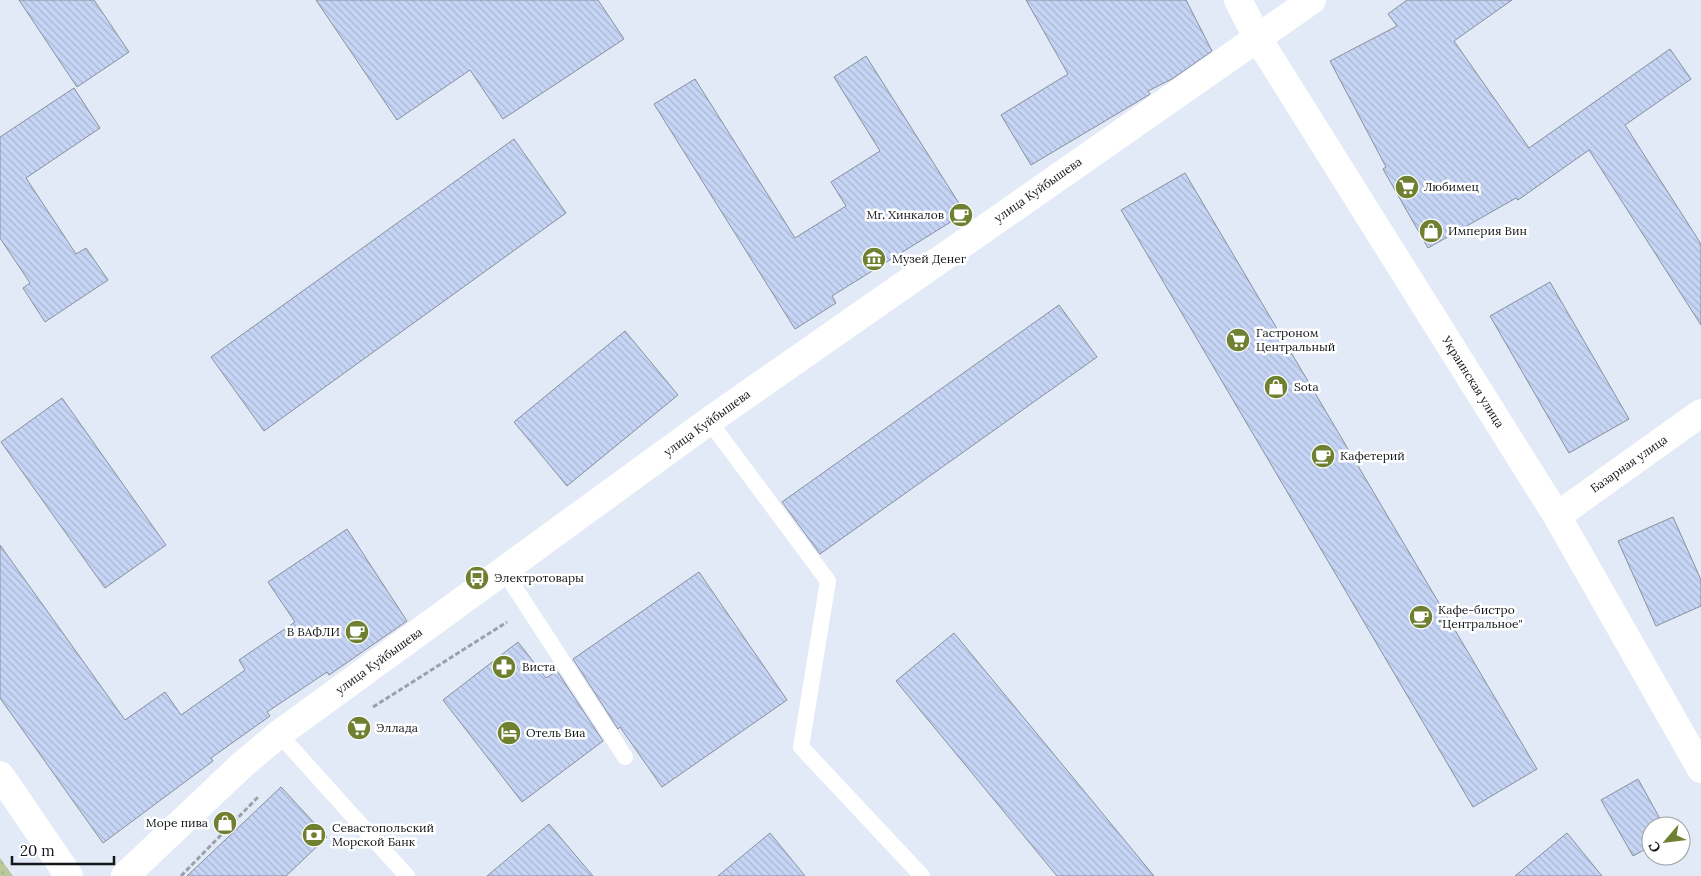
<svg xmlns="http://www.w3.org/2000/svg" width="1701" height="876" font-family="Lora,serif">
<style>
.grass{fill:url(#grass-dots)}
.building{fill:url(#building-back-hatch);stroke:#89909c}
.lines{fill:none;stroke-linecap:round;stroke-linejoin:round}
.path{stroke:#9ba1ab;stroke-width:3;stroke-dasharray:5 2.5;stroke-linecap:butt}
.lane{stroke:#fff;stroke-width:16}
.street{stroke:#fff;stroke-width:28}
.secondary{stroke:#fff;stroke-width:28}
.labels{text-anchor:middle;stroke-width:5;stroke-linejoin:round;paint-order:stroke}
.poi-label{font-size:12px;fill:#13161a;stroke:#fff;text-anchor:start}
.street-label{font-size:12px;fill:#13161a;stroke:#fff}
</style>
<defs>
<pattern id="grass-dots" width="8" height="8" patternUnits="userSpaceOnUse" patternTransform="scale(1.25)"><rect width="8" height="8" fill="#bbc89b"/><path d="M2 2h.1M6 6h.1" fill="none" stroke="#a0ab85" stroke-width="1.8" stroke-linecap="round"/></pattern>
<pattern id="building-back-hatch" width="6" height="6" patternUnits="userSpaceOnUse" patternTransform="scale(1.25)"><rect width="6" height="6" fill="#c6d5f5"/><path d="M-1 5l2 2M0 0l6 6M5-1l2 2" fill="none" stroke="#a9b6d1"/></pattern>
</defs>
<rect width="100%" height="100%" fill="#e2e9f7"/>
<path class="grass" d="M 0,858 L 13,876 L 0,876 Z"/>
<path class="building" d="M 19,0 L 94,0 L 129,52 L 77,87 Z
M 316,0 L 598,0 L 624,39 L 503,119 L 470,70 L 397,120 Z
M 1026,0 L 1186,0 L 1212,51 L 1172,79 L 1148,91 L 1150,94 L 1147,96 L 1031,165 L 1001,115 L 1068,74 Z
M 1407,0 L 1512,0 L 1454,41 L 1529,148 L 1670,49 L 1691,79 L 1625,125 L 1701,244 L 1701,325 L 1589,150 L 1518,200 L 1516,198 L 1428,248 L 1383,169 L 1386,167 L 1330,61 L 1397,26 L 1388,14 Z
M 866,56 L 965,213 L 832,296 L 836,303 L 795,329 L 654,104 L 695,79 L 795,238 L 846,206 L 831,182 L 880,151 L 834,77 Z
M 74,88 L 100,128 L 26,178 L 76,254 L 86,248 L 108,280 L 45,322 L 23,288 L 30,283 L 0,238 L 0,137 Z
M 514,139 L 566,213 L 264,431 L 211,357 Z
M 1185,173 L 1537,769 L 1473,807 L 1121,210 Z
M 1550,282 L 1629,419 L 1569,453 L 1490,316 Z
M 1059,305 L 1097,357 L 820,554 L 782,502 Z
M 625,331 L 678,395 L 567,486 L 514,422 Z
M 62,398 L 166,545 L 105,588 L 1,442 Z
M 1673,517 L 1701,580 L 1701,606 L 1656,626 L 1618,541 Z
M 347,529 L 407,621 L 329,675 L 327,672 L 267,712 L 270,716 L 211,758 L 213,761 L 103,843 L 0,698 L 0,545 L 125,720 L 165,692 L 181,715 L 245,670 L 239,660 L 295,622 L 268,582 Z
M 699,572 L 787,700 L 662,787 L 620,727 L 618,729 L 573,659 Z
M 954,633 L 1154,876 L 1057,876 L 896,681 Z
M 518,642 L 546,678 L 557,671 L 603,741 L 522,802 L 443,700 Z
M 1638,779 L 1664,826 L 1651,826 L 1651,846 L 1633,856 L 1601,800 Z
M 281,787 L 327,837 L 286,876 L 187,876 Z
M 549,824 L 593,876 L 487,876 Z
M 770,833 L 805,876 L 718,876 Z
M 1567,833 L 1602,876 L 1515,876 Z"/>
<g class="lines">
<path class="path" d="M 373,707 L 507,622
M 181,876 L 259,796"/>
<path class="lane" d="M 709,421 L 828,581 L 801,747 L 922,876
M 504,571 L 625,757
M 279,734 L 407,876"/>
<path class="street" d="M 1557,516 L 1701,413
M 0,775 L 69,876"/>
<path class="secondary" d="M 1238,0 L 1257,37 L 1557,516 L 1701,769
M 125,876 L 242,765 L 279,734 L 709,421 L 1312,0"/>
</g>
<defs>
<g id="supermarket-disc" transform="scale(1.25)"><circle r="9.5" fill="#6f8131" stroke="#fff"/><path d="M-6-5.5h2.5l.6 2H6L4.5 2H-2.5L-4.4-4H-6ZM-1.5 3.2a1.3 1.3 0 1 0 .1 0ZM3 3.2a1.3 1.3 0 1 0 .1 0Z" fill="#fff"/></g>
<g id="cafe-disc" transform="scale(1.25)"><circle r="9.5" fill="#6f8131" stroke="#fff"/><path d="M-5.5-4.5H6V0H3Q3 3.5 0 3.5H-2.5Q-5.5 3.5-5.5 0ZM3-3.2v2h1.7v-2ZM-6 4.5H4V6H-6Z" fill="#fff"/></g>
<g id="shop-disc" transform="scale(1.25)"><circle r="9.5" fill="#6f8131" stroke="#fff"/><path d="M-5-2.5h2.3a2.7 3.5 0 0 1 5.4 0H5L5.5 6h-11ZM-1.5-2.5h3a1.5 2.3 0 0 0-3 0Z" fill="#fff"/></g>
<g id="museum-disc" transform="scale(1.25)"><circle r="9.5" fill="#6f8131" stroke="#fff"/><path d="M0-6L6-3V-2H-6V-3ZM-5-1h2V3h-2ZM-1-1h2V3h-2ZM3-1h2V3H3ZM-6 4H6V6H-6Z" fill="#fff"/></g>
<g id="bus-disc" transform="scale(1.25)"><circle r="9.5" fill="#6f8131" stroke="#fff"/><path d="M-5-6H5V4H4V6H2V4H-2V6H-4V4H-5ZM-3.5-4V0h7V-4ZM-3.5 1.2v1.5H-2V1.2ZM2 1.2v1.5H3.5V1.2Z" fill="#fff"/></g>
<g id="pharmacy-disc" transform="scale(1.25)"><circle r="9.5" fill="#6f8131" stroke="#fff"/><path d="M-2-6h4v4h4v4h-4v4h-4v-4h-4v-4h4Z" fill="#fff"/></g>
<g id="hotel-disc" transform="scale(1.25)"><circle r="9.5" fill="#6f8131" stroke="#fff"/><path d="M-6-4.5h1.5V1H6V5H4.5V3h-9V5H-6ZM-4 0a1.8 1.8 0 1 1 3.6 0ZM.5 0V-2.5h3Q6-2.5 6 0Z" fill="#fff"/></g>
<g id="bank-disc" transform="scale(1.25)"><circle r="9.5" fill="#6f8131" stroke="#fff"/><path d="M-6-4H6V4H-6ZM0-2.3a2.3 2.3 0 1 0 0 4.6a2.3 2.3 0 1 0 0-4.6Z" fill="#fff"/></g>
</defs>
<g fill-rule="evenodd">
<use href="#supermarket-disc" x="1407" y="187"/>
<use href="#cafe-disc" x="961" y="215"/>
<use href="#shop-disc" x="1431" y="231"/>
<use href="#museum-disc" x="874" y="259"/>
<use href="#supermarket-disc" x="1238" y="340"/>
<use href="#shop-disc" x="1276" y="387"/>
<use href="#cafe-disc" x="1323" y="456"/>
<use href="#bus-disc" x="477" y="578"/>
<use href="#cafe-disc" x="1421" y="617"/>
<use href="#cafe-disc" x="357" y="632"/>
<use href="#pharmacy-disc" x="504" y="667"/>
<use href="#supermarket-disc" x="359" y="728"/>
<use href="#hotel-disc" x="509" y="733"/>
<use href="#shop-disc" x="225" y="823"/>
<use href="#bank-disc" x="314" y="835"/>
</g>
<g class="labels">
<g class="poi-label">
<text x="1424" y="191">Любимец</text>
<text x="944" y="219" text-anchor="end">Mr. Хинкалов</text>
<text x="1448" y="235">Империя Вин</text>
<text x="892" y="263">Музей Денег</text>
<text x="1256" y="337">Гастроном<tspan x="1256" dy="14">Центральный</tspan></text>
<text x="1294" y="391">Sota</text>
<text x="1340" y="460">Кафетерий</text>
<text x="494" y="582">Электротовары</text>
<text x="1438" y="614">Кафе‐бистро<tspan x="1438" dy="14">"Центральное"</tspan></text>
<text x="340" y="636" text-anchor="end">В ВАФЛИ</text>
<text x="522" y="671">Виста</text>
<text x="376" y="732">Эллада</text>
<text x="526" y="737">Отель Виа</text>
<text x="208" y="827" text-anchor="end">Море пива</text>
<text x="332" y="832">Севастопольский<tspan x="332" dy="14">Морской Банк</tspan></text>
</g>
<g class="street-label">
<text transform="translate(1038 190) rotate(-35)" y="4">улица Куйбышева</text>
<text transform="translate(1473 382) rotate(58)" y="4">Украинская улица</text>
<text transform="translate(707 423) rotate(-36)" y="4">улица Куйбышева</text>
<text transform="translate(1629 464) rotate(-35)" y="4">Базарная улица</text>
<text transform="translate(379 661) rotate(-36)" y="4">улица Куйбышева</text>
</g>
</g>
<g transform="translate(1666 841) rotate(242)"><circle r="24" fill="#ffffff" stroke="#a1a2a3"/>
<path d="M0-4L9 19L0 12L-9 19Z" fill="#6f8131"/>
<text y="-8" font-size="14" font-weight="bold" text-anchor="middle" fill="#13161a">С</text>
</g>
<path d="M12 856v8h102v-8" fill="none" stroke="#13161a" stroke-width="2.5"/>
<text x="20" y="856" font-size="15" fill="#13161a" stroke="#ffffff" stroke-width="4" paint-order="stroke">20 m</text>
</svg>
